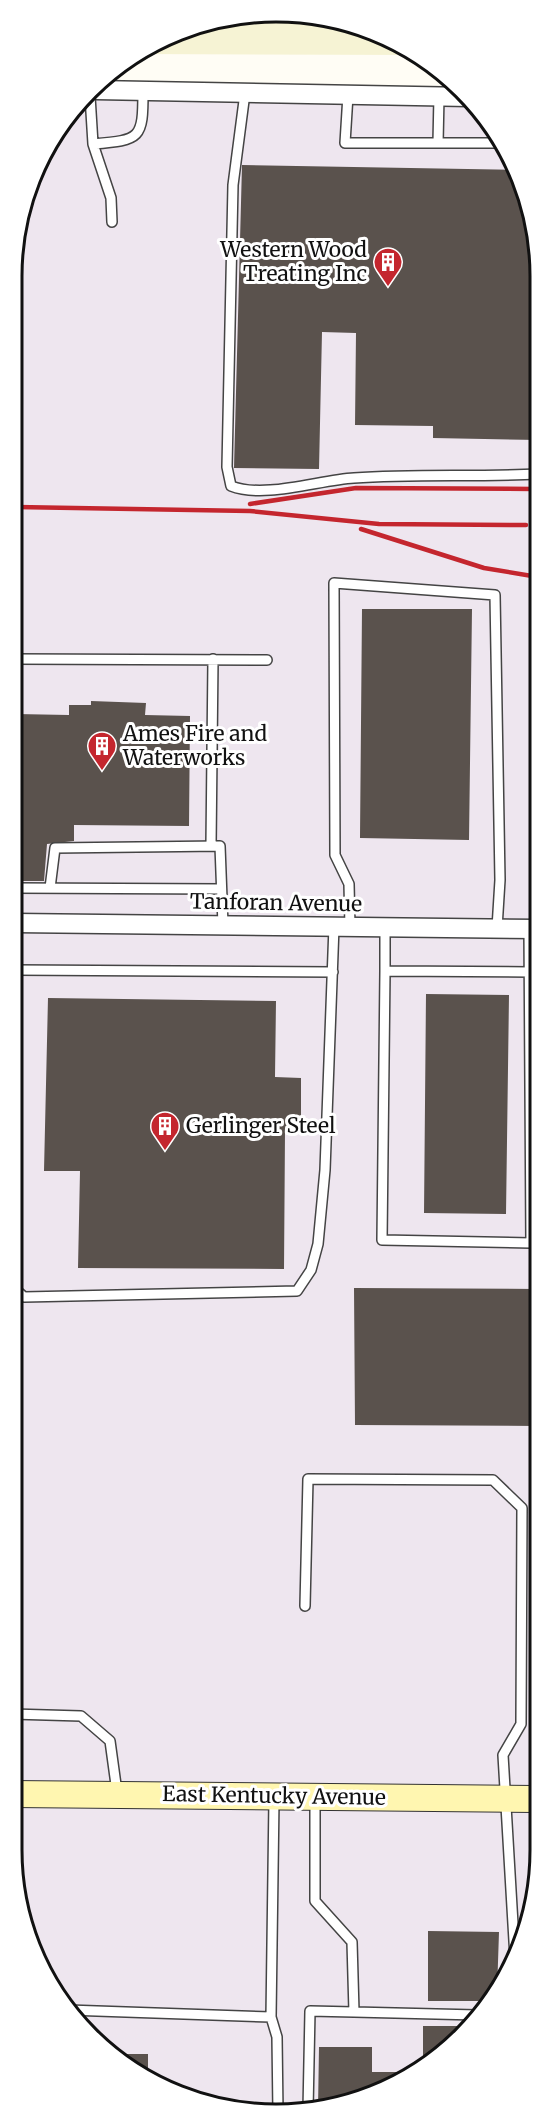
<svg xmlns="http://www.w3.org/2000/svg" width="553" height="2127" font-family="Merriweather,serif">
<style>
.industrial{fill:#eee6ef}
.farmland{fill:#f6f3d4}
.building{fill:#5a524d}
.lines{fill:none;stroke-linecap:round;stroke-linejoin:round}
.lane-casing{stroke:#444;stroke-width:12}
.street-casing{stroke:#444;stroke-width:21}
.secondary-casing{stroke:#333;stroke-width:28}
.lane{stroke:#fff;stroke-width:9}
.street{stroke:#fff;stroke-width:18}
.secondary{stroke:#fff6b0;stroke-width:26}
.rail{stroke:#c4262e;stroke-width:4.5}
.labels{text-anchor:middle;stroke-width:6;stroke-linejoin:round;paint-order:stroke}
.poi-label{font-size:21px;fill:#111;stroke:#fff;text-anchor:start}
.street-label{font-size:21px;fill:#111;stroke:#fff}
.rim{fill:none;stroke:#111;stroke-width:3}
</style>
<rect width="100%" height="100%" fill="#fffdf5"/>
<path class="industrial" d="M 101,85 L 475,102 L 521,175 L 539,242 L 536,1902 L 505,1983 L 437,2061 L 345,2106 L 259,2114 L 160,2088 L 78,2025 L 32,1951 L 12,1851 L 17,225 L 56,130 Z"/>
<path class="farmland" d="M 225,17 L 328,17 L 408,47 L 418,55 L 136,54 Z"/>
<path class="building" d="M 242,165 L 518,170 L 539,242 L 538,440 L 433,438 L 433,426 L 355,425 L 356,333 L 322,332 L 319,469 L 234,468 Z
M 362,609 L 472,609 L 469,840 L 360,838 Z
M 91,701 L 146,703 L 145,715 L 190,716 L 189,826 L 74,825 L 74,841 L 47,844 L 44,881 L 15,881 L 16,714 L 69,715 L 69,705 L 91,705 Z
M 426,994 L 509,995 L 506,1214 L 424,1213 Z
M 48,998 L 276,1001 L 275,1077 L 301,1078 L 301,1132 L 285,1132 L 284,1269 L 78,1268 L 80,1171 L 44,1171 Z
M 354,1288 L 537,1289 L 537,1426 L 355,1425 Z
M 428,1931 L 499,1932 L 497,1992 L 490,2001 L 428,2001 Z
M 423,2026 L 468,2026 L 437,2061 L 423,2068 Z
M 319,2047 L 372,2047 L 372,2072 L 414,2072 L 345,2106 L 318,2109 Z
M 116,2054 L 148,2054 L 148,2079 L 127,2063 Z"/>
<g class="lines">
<g class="lane-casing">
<path id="lane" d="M 245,93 L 233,185 L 227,467 L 231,486 C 264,499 319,480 354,478 C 415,474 477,477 538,474
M 348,95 L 345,143 L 501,143
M 90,96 L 93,144 L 111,198 L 112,222
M 438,143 L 439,96
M 93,144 C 141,140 143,139 143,91
M 16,659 L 267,660
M 211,846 L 213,659
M 15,888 L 220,889
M 50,888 L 55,848 L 220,846 L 223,925
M 350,927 L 349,884 L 335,855 L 334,583 L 495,595 L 500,880 L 497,928
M 529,929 L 531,1243 L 382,1240 L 385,971 L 529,972
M 15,970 L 333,972
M 385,971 L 385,927
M 14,1288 L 24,1297 L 297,1291 L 311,1270 L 318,1244 L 325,1170 L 334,926
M 305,1606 L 308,1479 L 493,1480 L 522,1508 L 521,1724 L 503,1755 L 515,1958
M 12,1714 L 81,1716 L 110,1741 L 117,1792
M 68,2010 L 271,2017 L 274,1799
M 354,2012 L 477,2015
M 271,2017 L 277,2037 L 278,2113
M 308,2110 L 310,2011 L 354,2012 L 352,1942 L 315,1901 L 315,1799"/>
</g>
<g class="street-casing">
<path id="street" d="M 96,90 L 469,97
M 15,923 L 538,929"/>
</g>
<g class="secondary-casing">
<path id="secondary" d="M 12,1794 L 536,1799"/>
</g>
<use href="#lane" class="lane"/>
<use href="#street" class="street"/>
<use href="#secondary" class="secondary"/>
<path class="rail" d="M 250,504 L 356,488 L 534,489
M 16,507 L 250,511 L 379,524 L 526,525
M 361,529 L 484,568 L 538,577"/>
</g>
<defs>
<g id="building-pin" transform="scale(1.5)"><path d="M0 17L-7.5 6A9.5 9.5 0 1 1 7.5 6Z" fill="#c4262e" stroke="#fff"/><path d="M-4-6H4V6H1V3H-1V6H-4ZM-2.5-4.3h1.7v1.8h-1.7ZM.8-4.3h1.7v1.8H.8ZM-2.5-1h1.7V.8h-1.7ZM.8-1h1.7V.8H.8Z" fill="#fff"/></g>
</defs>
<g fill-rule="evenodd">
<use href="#building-pin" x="388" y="262"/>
<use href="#building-pin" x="102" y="746"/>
<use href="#building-pin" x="165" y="1126"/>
</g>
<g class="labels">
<g class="poi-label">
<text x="367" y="257" text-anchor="end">Western Wood<tspan x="367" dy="24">Treating Inc</tspan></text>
<text x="123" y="741">Ames Fire and<tspan x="123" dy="24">Waterworks</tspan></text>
<text x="186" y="1133">Gerlinger Steel</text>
</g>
<g class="street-label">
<text transform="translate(276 903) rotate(1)" y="7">Tanforan Avenue</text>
<text transform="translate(274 1796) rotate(1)" y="7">East Kentucky Avenue</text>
</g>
</g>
<path d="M0 0H553V2127H0ZM276 22H276A254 254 0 0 1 530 276V1850A254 254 0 0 1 276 2104H276A254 254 0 0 1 22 1850V276A254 254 0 0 1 276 22Z" fill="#fff" fill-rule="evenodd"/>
<path class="rim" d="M276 22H276A254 254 0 0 1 530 276V1850A254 254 0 0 1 276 2104H276A254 254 0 0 1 22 1850V276A254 254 0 0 1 276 22Z"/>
</svg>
